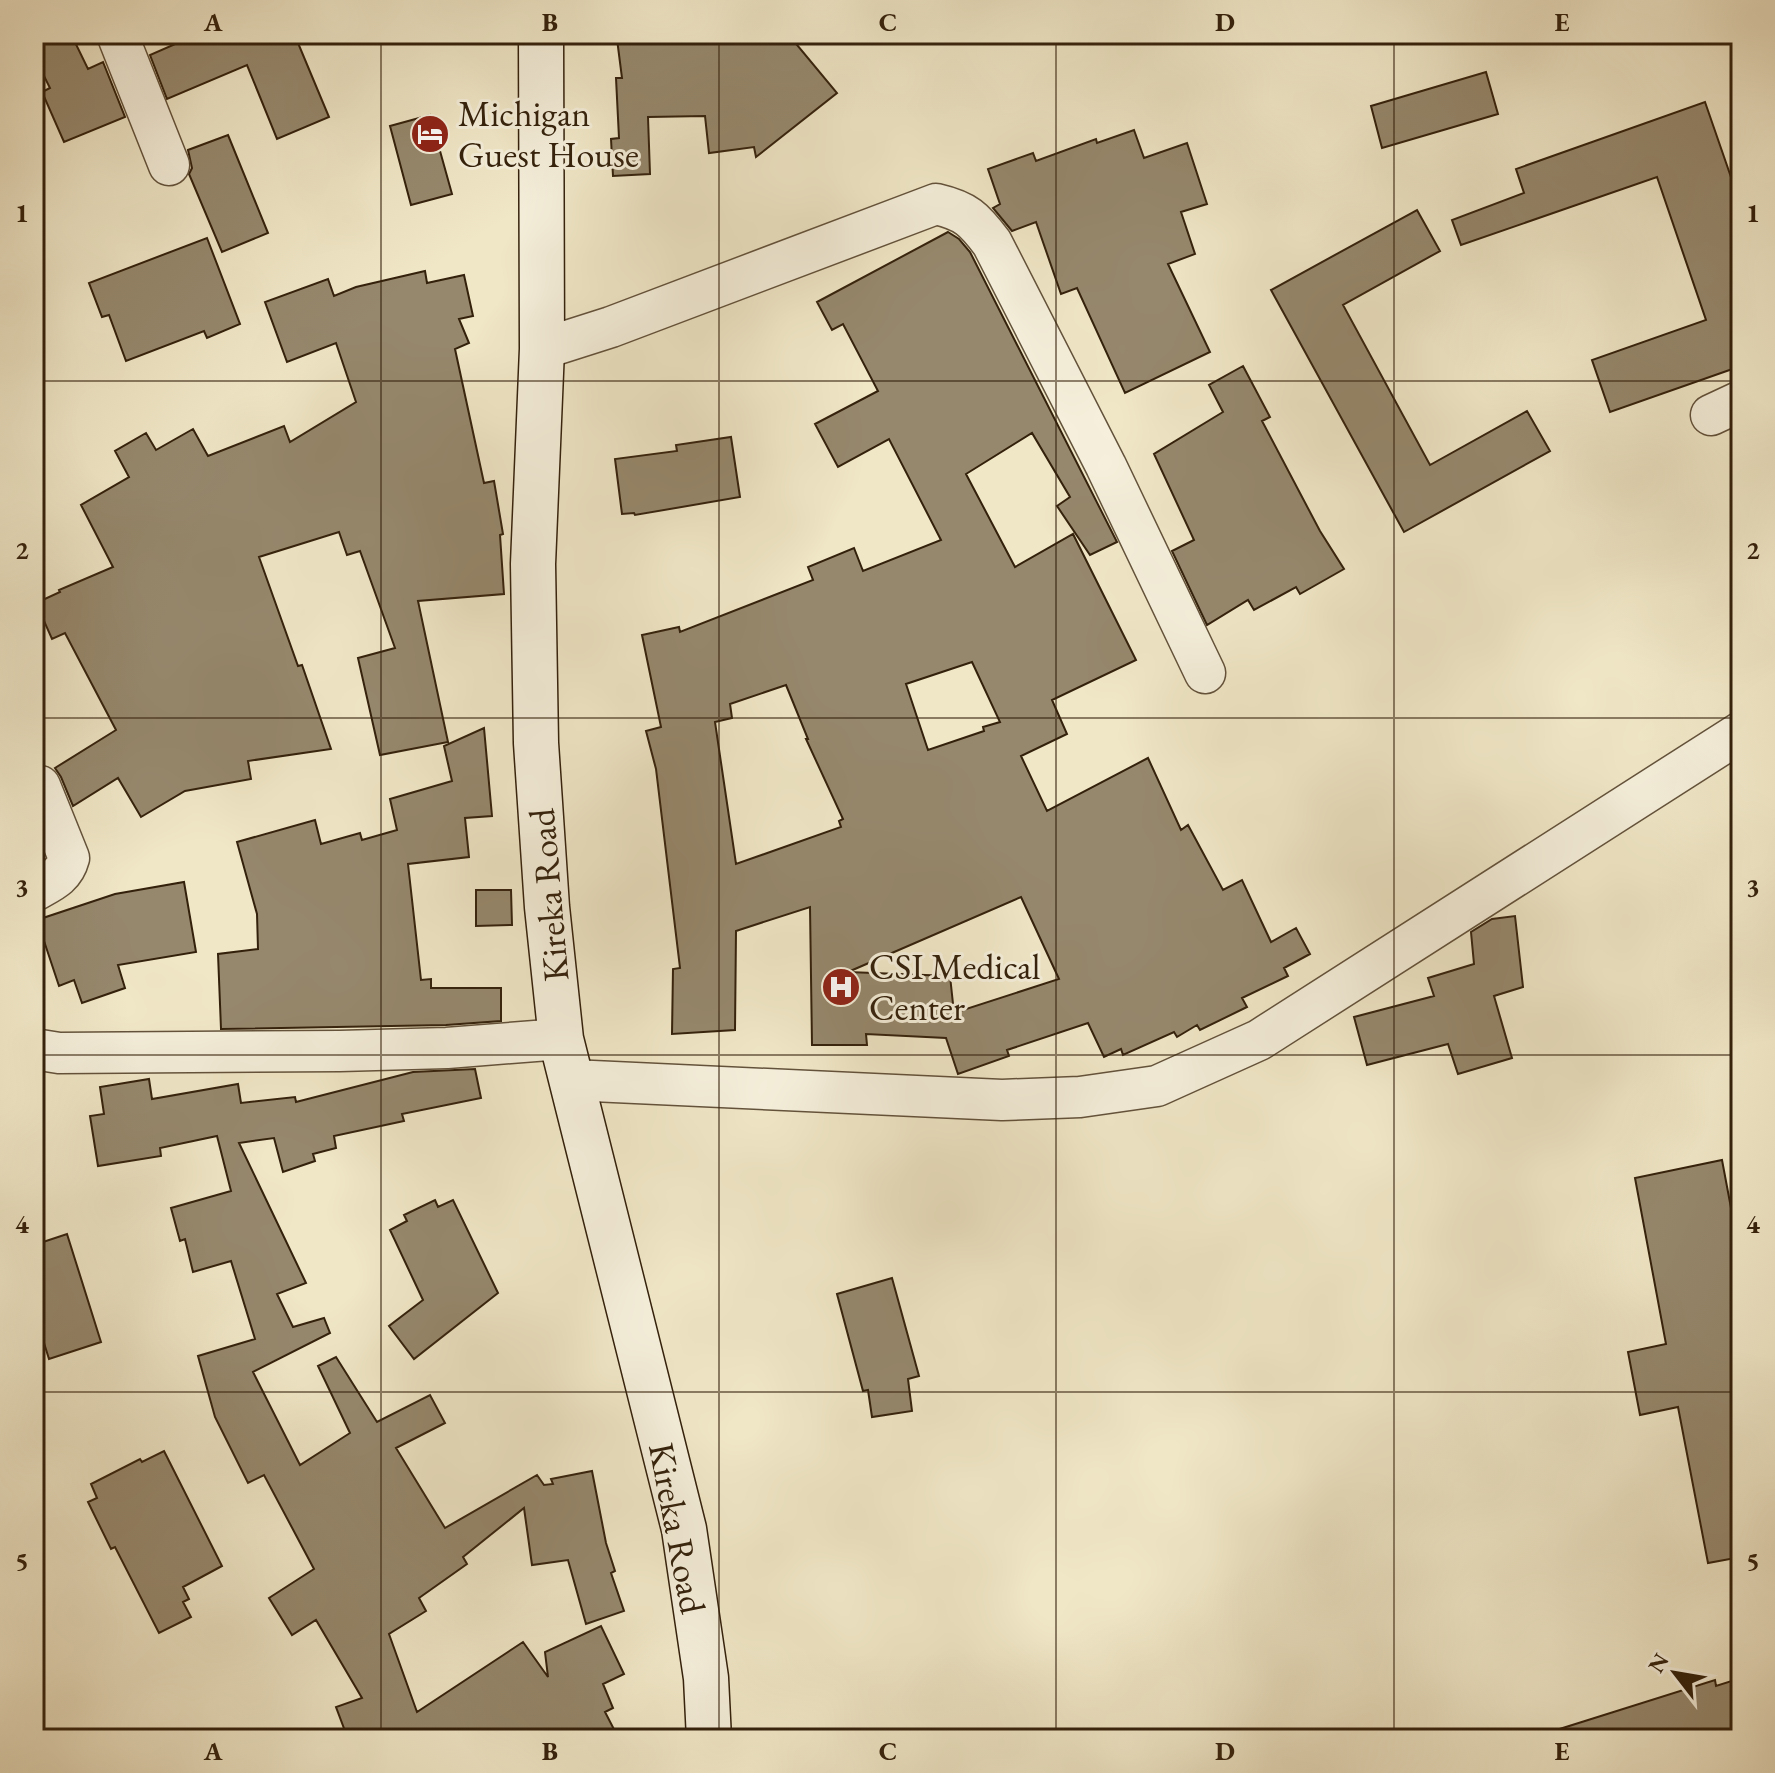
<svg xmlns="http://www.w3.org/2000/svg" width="1775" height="1773" font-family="'EB Garamond',serif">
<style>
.building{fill:#96886d;stroke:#34210c;stroke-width:2;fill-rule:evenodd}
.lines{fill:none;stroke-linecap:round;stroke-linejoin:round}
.minor-casing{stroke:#63523b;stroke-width:43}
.secondary-casing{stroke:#34210c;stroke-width:47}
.minor{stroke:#f5efdb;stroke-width:40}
.secondary{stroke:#f5efdb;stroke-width:44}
.grid{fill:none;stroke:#34210c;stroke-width:2;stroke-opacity:0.55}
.labels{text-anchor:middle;stroke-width:6;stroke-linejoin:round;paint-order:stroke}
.poi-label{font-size:36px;fill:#34210c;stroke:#f5efdb;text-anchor:start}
.street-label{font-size:36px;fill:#34210c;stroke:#f5efdb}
.neatline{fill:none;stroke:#34210c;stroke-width:3}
.grid-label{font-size:26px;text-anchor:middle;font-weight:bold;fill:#34210c}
</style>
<rect width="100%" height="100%" fill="#f0e7c7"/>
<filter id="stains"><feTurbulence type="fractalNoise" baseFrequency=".0025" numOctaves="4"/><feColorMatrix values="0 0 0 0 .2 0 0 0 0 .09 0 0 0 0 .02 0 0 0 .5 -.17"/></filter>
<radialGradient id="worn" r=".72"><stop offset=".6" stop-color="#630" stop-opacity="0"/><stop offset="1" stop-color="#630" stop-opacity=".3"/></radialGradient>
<path class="building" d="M 34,34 L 71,34 L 88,69 L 103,62 L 125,117 L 64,142 L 42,92 L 50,88 L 34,56 Z
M 198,34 L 320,34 L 298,43 L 329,117 L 277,139 L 247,65 L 167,99 L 150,55 Z
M 654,34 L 788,34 L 837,93 L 756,157 L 754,147 L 709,153 L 705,116 L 648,117 L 650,174 L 613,176 L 611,139 L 619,138 L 616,78 L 622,78 L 617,39 Z
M 1486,72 L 1498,114 L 1382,148 L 1371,106 Z
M 1705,102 L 1741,206 L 1741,366 L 1610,412 L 1592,360 L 1706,320 L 1657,177 L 1461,245 L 1452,220 L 1524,193 L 1516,169 Z
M 430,115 L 452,194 L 411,205 L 390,126 Z
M 1134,130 L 1144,158 L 1187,143 L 1207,204 L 1181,212 L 1195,254 L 1168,264 L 1210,352 L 1125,393 L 1077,288 L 1061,294 L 1036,222 L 1012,231 L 993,208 L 1000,204 L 988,169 L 1033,153 L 1036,161 L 1096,139 L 1097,143 Z
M 228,135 L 268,233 L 222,252 L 189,174 L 192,168 L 188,150 Z
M 1417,210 L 1440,251 L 1343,305 L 1430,465 L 1527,411 L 1550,451 L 1404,532 L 1271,290 Z
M 948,232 L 959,239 L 970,252 L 1117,542 L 1090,555 L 1057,506 L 1070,497 L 1032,433 L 966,474 L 1015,567 L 1073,534 L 1136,660 L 1052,700 L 1067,734 L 1021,756 L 1047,811 L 1148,758 L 1181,830 L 1188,825 L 1223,890 L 1242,880 L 1271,942 L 1296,928 L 1310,954 L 1284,968 L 1288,976 L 1242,998 L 1247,1007 L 1200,1030 L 1197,1025 L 1177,1037 L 1174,1032 L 1123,1055 L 1121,1049 L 1104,1057 L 1088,1023 L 1007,1050 L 1009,1056 L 958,1074 L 946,1038 L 866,1034 L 867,1045 L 812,1045 L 810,907 L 736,931 L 735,1030 L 672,1034 L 673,969 L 680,968 L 656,769 L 646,731 L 661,727 L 642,635 L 679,627 L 680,632 L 813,580 L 808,567 L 854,548 L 863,571 L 941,540 L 889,439 L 838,467 L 815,424 L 878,391 L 843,324 L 832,330 L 817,302 ZM 972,662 L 1000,722 L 983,727 L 984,731 L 928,750 L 906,684 ZM 786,685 L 808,739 L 806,739 L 843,819 L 839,821 L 841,827 L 736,864 L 715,722 L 732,718 L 730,704 ZM 1021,897 L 1059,979 L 954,1013 L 950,976 L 848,972 Z
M 207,238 L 240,324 L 207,338 L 204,331 L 126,361 L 109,315 L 102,317 L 89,283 Z
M 425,271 L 427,283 L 464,275 L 473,316 L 459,319 L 469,343 L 455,349 L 484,483 L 494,481 L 503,534 L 500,535 L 504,594 L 418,601 L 448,742 L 380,755 L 358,658 L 395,648 L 360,551 L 347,555 L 339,532 L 259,557 L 298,666 L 302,665 L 331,749 L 248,761 L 251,779 L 185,791 L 141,817 L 118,778 L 73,806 L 61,777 L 55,768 L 116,730 L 65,633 L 52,639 L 36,603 L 60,592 L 59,590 L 113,567 L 81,505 L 129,477 L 115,451 L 146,433 L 156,450 L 193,429 L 208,456 L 284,426 L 290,442 L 356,402 L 336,343 L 287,362 L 265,302 L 328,279 L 334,296 L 356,287 Z
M 1243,366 L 1270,417 L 1262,421 L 1320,531 L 1344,569 L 1300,594 L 1296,587 L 1254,610 L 1248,600 L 1207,625 L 1172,551 L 1194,540 L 1154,454 L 1223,412 L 1209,385 Z
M 731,437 L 740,497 L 635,515 L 634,513 L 622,514 L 615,459 L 677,451 L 676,445 Z
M 484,728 L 492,816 L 465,818 L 469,857 L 408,864 L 421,980 L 431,979 L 431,988 L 501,988 L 501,1021 L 446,1025 L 221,1029 L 218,954 L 258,949 L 257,914 L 237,842 L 315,820 L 321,844 L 360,833 L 362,840 L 397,830 L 390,799 L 452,781 L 444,746 Z
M 184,882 L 196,952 L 118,965 L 125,988 L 82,1003 L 74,980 L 59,986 L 37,920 L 115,894 Z
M 476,890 L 511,890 L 512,925 L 476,926 Z
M 1515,916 L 1523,987 L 1494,996 L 1512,1058 L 1458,1074 L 1448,1044 L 1367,1065 L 1354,1017 L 1434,996 L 1428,978 L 1474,964 L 1471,932 L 1492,919 Z
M 475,1069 L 481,1098 L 402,1114 L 404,1121 L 334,1136 L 336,1148 L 313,1154 L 315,1161 L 283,1172 L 274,1138 L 239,1143 L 306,1283 L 277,1294 L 293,1327 L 324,1318 L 330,1333 L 253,1372 L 300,1465 L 350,1433 L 318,1366 L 336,1357 L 377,1422 L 430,1395 L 445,1423 L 396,1448 L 445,1528 L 537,1475 L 544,1485 L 553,1484 L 551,1479 L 592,1471 L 606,1543 L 615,1571 L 611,1573 L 624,1611 L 586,1624 L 568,1560 L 532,1565 L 524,1508 L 463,1557 L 467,1564 L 419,1598 L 426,1611 L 389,1634 L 417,1712 L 523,1642 L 548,1677 L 545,1652 L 601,1626 L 624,1674 L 603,1684 L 613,1708 L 605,1712 L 619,1739 L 348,1739 L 336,1707 L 362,1698 L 316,1620 L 292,1635 L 269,1598 L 314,1569 L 264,1475 L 248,1483 L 215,1417 L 198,1356 L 255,1339 L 231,1261 L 193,1272 L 185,1239 L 180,1241 L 171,1208 L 231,1191 L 217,1136 L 160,1148 L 161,1156 L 98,1166 L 90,1116 L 104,1114 L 100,1087 L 149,1079 L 152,1099 L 238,1084 L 241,1103 L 295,1097 L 296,1102 L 413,1072 Z
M 1722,1160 L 1741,1261 L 1741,1557 L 1708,1563 L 1678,1407 L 1640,1415 L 1628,1352 L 1666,1344 L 1635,1178 Z
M 435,1200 L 438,1207 L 453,1200 L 498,1293 L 414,1359 L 389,1326 L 423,1300 L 390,1230 L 407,1221 L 404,1215 Z
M 67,1234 L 101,1342 L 49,1359 L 34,1311 L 34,1245 Z
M 892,1278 L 919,1376 L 908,1379 L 912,1411 L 872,1417 L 868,1390 L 863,1391 L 837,1294 Z
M 164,1451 L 222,1566 L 183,1587 L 189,1599 L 183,1602 L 191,1617 L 159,1633 L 115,1547 L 111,1549 L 88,1502 L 97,1498 L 91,1484 L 140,1459 L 142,1462 Z
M 1741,1678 L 1741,1739 L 1551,1739 L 1550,1732 L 1715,1680 L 1716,1686 Z"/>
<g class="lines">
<g class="minor-casing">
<path id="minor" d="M 117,34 L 169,165
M 542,349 L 611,327 L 936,204 C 966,211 974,219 992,243 L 1106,466 L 1205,673
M 1711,415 L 1741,401
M 34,891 C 50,882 64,877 69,858 L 40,786
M 34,1049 L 59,1053 L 340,1051 L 447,1048 L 561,1039
M 571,1080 L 1002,1100 L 1080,1097 L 1157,1086 L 1259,1040 L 1741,732"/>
</g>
<g class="secondary-casing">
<path id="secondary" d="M 541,34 L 542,349 L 533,564 L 536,743 L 547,907 L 561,1039 L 684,1529 L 706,1678 L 709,1739"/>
</g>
<use href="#minor" class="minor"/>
<use href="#secondary" class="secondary"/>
</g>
<path class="grid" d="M 381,34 L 381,1739M 719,34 L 719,1739M 1056,34 L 1056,1739M 1394,34 L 1394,1739M 34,381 L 1741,381M 34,718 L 1741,718M 34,1055 L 1741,1055M 34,1392 L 1741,1392"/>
<defs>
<g id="hotel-disc" transform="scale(2)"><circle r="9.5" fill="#8f2418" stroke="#f5efdb"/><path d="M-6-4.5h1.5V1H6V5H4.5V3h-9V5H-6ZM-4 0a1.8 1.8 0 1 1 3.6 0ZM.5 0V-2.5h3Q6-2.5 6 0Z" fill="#fff"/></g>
<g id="hospital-disc" transform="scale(2)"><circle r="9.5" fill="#8f2418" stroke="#f5efdb"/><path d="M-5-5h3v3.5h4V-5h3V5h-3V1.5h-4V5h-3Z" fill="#fff"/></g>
</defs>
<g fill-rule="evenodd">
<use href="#hotel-disc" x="430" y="134"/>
<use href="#hospital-disc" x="841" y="987"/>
</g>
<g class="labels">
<g class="poi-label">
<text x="458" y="126">Michigan<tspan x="458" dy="41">Guest House</tspan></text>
<text x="869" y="979">CSI Medical<tspan x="869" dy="41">Center</tspan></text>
</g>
<g class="street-label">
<text transform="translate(548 895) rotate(-95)" y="13">Kireka Road</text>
<text transform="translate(678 1528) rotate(79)" y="13">Kireka Road</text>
</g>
</g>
<rect width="1775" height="1773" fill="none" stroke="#f0e7c7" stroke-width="88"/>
<g transform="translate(1675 1673) rotate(301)" stroke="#f5efdb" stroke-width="6" paint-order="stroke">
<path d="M0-6L14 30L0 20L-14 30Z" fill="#34210c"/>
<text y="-12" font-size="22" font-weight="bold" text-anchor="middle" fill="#34210c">N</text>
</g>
<rect x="44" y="44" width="1687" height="1685" class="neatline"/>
<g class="grid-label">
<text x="213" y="31">A</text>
<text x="550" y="31">B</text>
<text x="888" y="31">C</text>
<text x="1225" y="31">D</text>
<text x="1562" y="31">E</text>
<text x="22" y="222">1</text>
<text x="1753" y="222">1</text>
<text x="22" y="559">2</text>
<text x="1753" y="559">2</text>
<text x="22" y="896">3</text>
<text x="1753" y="896">3</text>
<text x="22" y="1233">4</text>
<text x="1753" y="1233">4</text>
<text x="22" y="1570">5</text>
<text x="1753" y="1570">5</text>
<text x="213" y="1760">A</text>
<text x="550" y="1760">B</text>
<text x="888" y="1760">C</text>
<text x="1225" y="1760">D</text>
<text x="1562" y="1760">E</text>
</g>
<rect width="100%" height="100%" filter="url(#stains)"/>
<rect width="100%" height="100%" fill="url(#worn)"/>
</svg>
